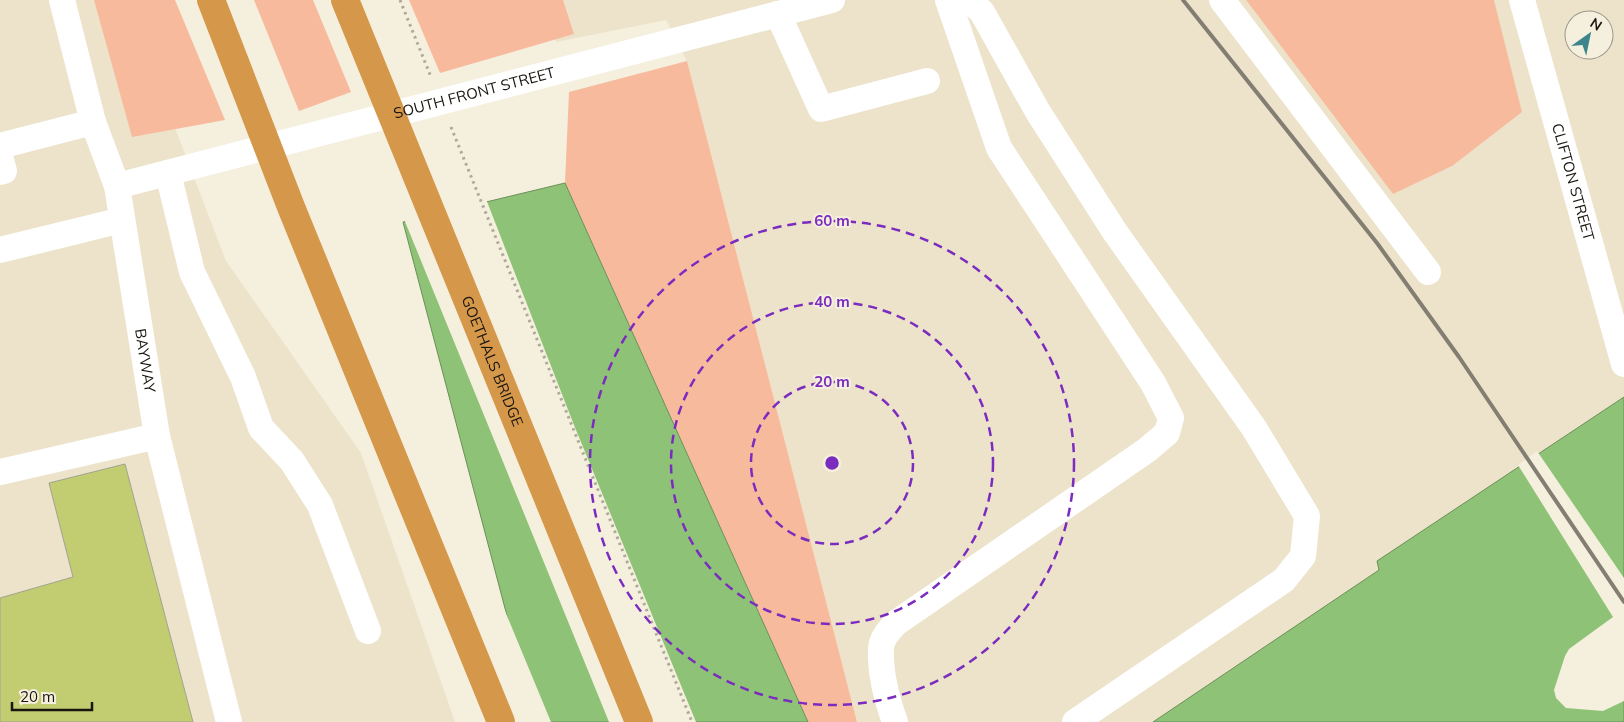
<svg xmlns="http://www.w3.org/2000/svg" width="1624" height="722" font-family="Mulish,sans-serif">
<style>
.built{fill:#ece3ca;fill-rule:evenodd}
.green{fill:#f8ba9d}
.water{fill:#8ec377;stroke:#6b8f58}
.pier{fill:#f5efdd}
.building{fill:#c2cc70;stroke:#a0a392}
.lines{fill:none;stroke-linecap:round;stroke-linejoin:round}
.path{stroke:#aea99a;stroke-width:3;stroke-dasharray:2.5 4;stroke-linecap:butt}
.minor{stroke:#fff;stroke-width:26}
.highway{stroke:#d5974a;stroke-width:28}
.rail{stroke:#837e72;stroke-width:4}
.ring{fill:none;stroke:#7b2cbf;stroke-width:2.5;stroke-dasharray:9 6}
.labels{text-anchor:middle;stroke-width:4;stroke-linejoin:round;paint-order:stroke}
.street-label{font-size:15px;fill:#191610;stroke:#f5efdd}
.centre{fill:#7b2cbf;stroke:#f5efdd;stroke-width:2.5}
.ring-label{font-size:15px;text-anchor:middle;font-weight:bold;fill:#7b2cbf;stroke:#f5efdd;stroke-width:4;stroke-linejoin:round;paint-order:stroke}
</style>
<rect width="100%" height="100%" fill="#f5efdd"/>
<path class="built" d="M 0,0 L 126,0 L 226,261 L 361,453 L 455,722 L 0,722 Z
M 546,0 L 1246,0 L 1393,194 L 1522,112 L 1494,0 L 1624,0 L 1624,397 L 1377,561 L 1379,570 L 1153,722 L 857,722 L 687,61 L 666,20 L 556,42 ZM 1574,20 L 1604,20 L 1604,50 L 1574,50 Z"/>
<path class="green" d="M 94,0 L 175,0 L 225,120 L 132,137 Z
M 254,0 L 313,0 L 351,92 L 299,111 Z
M 409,0 L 563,0 L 574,34 L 440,73 Z
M 1246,0 L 1494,0 L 1522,112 L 1452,166 L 1393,194 Z
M 687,61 L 857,722 L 808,722 L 565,183 L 569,92 Z"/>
<path class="water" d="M 565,183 L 808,722 L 535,722 L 403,222 Z
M 1624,397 L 1624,722 L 1153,722 L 1379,570 L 1377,561 Z"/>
<path class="pier" d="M 486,199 L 574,425 L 696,722 L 609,722 L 404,219 Z
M 1537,451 L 1624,578 L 1624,701 L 1603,711 L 1566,708 L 1556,698 L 1554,690 L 1565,656 L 1569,649 L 1613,617 L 1518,465 Z
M 500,599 L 551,722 L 533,722 Z"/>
<path class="building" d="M 125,464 L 193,722 L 0,722 L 0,598 L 73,577 L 49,483 Z"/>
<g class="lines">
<path class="path" d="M 400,0 L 431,77
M 451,127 L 692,722"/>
<g class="minor">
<path id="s1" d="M 62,0 L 93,122 L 117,186 L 157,436 L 229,722"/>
<path d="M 969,0 L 982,12 L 1038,112 L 1115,232 L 1254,428 L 1307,516 L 1303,556 L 1284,580 L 1075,722"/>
<path d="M 1222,0 L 1428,272"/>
<path id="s2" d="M 1522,0 L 1624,364"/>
<path d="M 778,14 L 821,109 L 927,81"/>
<path d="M 0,146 L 93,122"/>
<path d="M 0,156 L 4,171 L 0,172"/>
<path d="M 168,173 L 192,272 L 243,377 L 261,428 L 292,461 L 320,505 L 368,631"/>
<path id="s3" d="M 117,186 L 832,0"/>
<path d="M 0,250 L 122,220"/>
<path d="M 0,472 L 157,436"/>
<path d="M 895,722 C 887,700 880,674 881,649 C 881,639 889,630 896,623 L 1147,450 L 1167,433 L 1171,418 L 1153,383 L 999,148 L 948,0"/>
</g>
<g class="highway">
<path d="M 211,0 L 291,207 L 501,722"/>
<path id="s4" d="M 345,0 L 639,722"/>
</g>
<path class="rail" d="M 1183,0 L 1377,243 L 1459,357 L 1624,602"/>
</g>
<g class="ring">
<circle cx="832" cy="463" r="81"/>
<circle cx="832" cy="463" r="161"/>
<circle cx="832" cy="463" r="242"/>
</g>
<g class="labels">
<g class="street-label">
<text dy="5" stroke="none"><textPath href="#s3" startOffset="369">SOUTH FRONT STREET</textPath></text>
<text dy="5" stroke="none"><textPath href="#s2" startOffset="189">CLIFTON STREET</textPath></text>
<text dy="5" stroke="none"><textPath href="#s1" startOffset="371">BAYWAY</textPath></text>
<text dy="5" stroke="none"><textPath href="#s4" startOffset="390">GOETHALS BRIDGE</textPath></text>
</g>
</g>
<circle cx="832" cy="463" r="8" class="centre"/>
<g class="ring-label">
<text x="832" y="226">60 m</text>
<text x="832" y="307">40 m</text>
<text x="832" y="387">20 m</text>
</g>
<g transform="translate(1589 35) rotate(33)"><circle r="24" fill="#f5efdd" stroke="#9d988b"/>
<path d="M0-4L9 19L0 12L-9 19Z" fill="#3d858c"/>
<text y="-8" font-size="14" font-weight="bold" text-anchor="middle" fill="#191610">N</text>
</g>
<path d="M12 702v8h80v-8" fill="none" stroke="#191610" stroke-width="2.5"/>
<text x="20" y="702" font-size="15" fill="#191610" stroke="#f5efdd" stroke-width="4" paint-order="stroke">20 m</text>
</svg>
